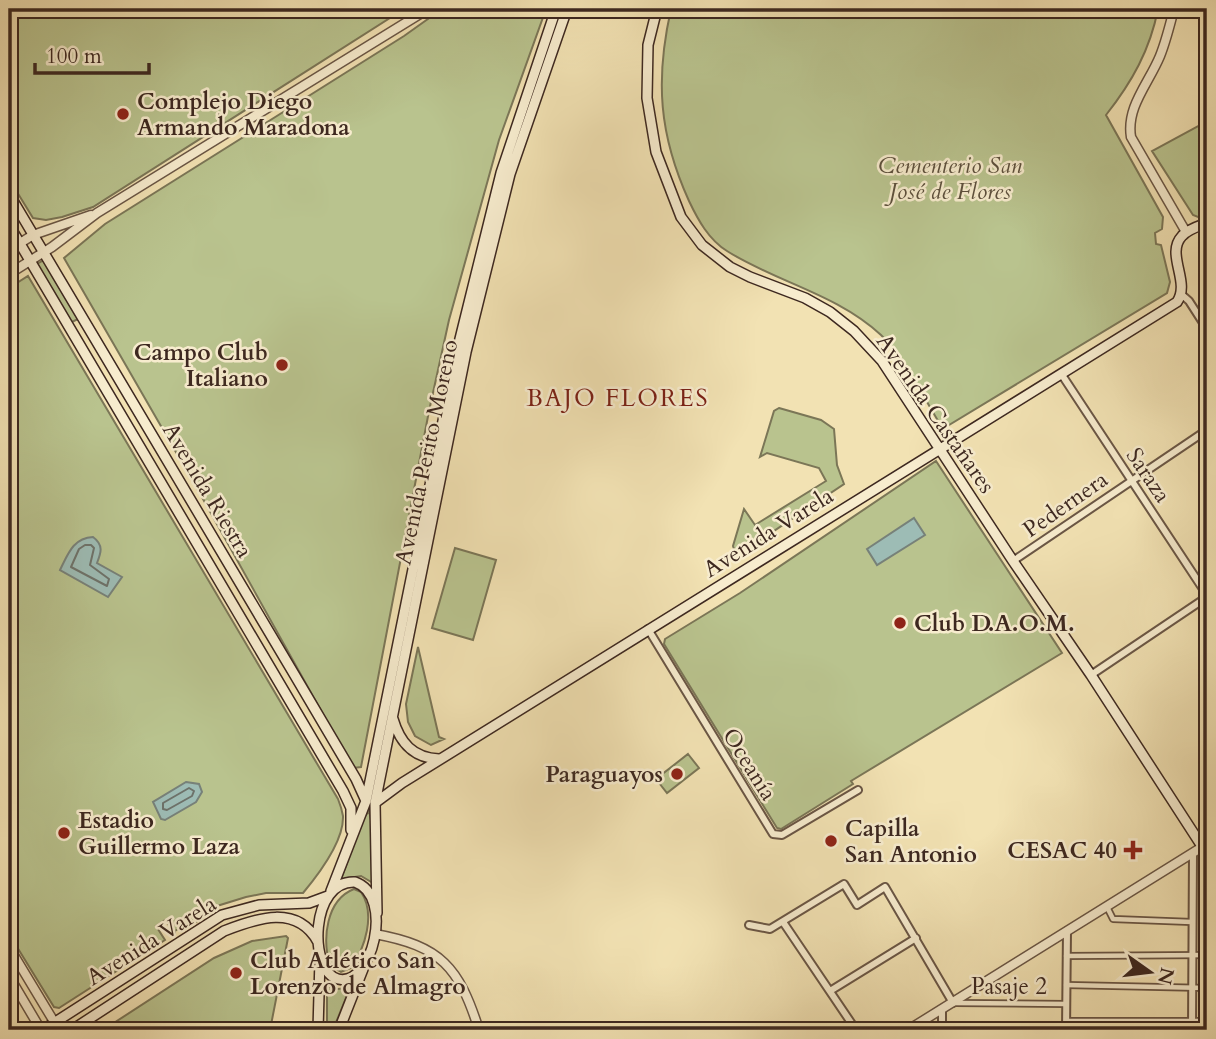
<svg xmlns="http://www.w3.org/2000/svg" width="1216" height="1039" font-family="Cardo,serif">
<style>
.green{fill:#b9c38e;stroke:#7b7657;stroke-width:2}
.water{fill:#9dbcb5;stroke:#778179;stroke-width:2}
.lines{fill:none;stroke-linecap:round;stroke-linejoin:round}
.shore{stroke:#6d726a;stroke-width:2}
.pedestrian-casing{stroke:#6a5645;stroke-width:8}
.minor-casing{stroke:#6a5645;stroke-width:10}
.tertiary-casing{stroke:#6a5645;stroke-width:11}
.secondary-casing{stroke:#3d2820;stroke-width:12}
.pedestrian{stroke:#f7ecce;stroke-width:4.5}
.minor{stroke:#f7ecce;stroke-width:6}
.tertiary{stroke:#f7ecce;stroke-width:8}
.secondary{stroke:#f7ecce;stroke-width:9}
.poi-dot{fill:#8f2418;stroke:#f7ecce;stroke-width:2.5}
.labels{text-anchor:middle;stroke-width:5;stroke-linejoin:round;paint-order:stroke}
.poi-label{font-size:23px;font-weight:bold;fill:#3d2820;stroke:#f7ecce;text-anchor:start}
.park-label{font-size:23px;font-style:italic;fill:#5c4f3c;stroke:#f7ecce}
.street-label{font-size:23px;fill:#3d2820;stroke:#f7ecce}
.neighbourhood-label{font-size:24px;letter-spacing:2px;fill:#7a1f14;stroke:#f7ecce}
</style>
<rect width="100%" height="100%" fill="#f2e2b3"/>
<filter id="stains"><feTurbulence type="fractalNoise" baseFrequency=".00286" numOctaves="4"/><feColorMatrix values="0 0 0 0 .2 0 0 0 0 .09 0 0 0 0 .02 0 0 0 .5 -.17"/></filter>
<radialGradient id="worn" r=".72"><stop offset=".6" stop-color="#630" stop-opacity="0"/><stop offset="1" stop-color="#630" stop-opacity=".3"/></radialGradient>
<path class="green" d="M 9,9 L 404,9 L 93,207 L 62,217 L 46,220 L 33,218 L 9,179 Z
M 442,9 L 546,9 L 499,140 L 449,320 L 429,411 L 361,767 L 353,768 L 203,499 L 64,258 L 105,224 L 404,36 Z
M 671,9 L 1158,9 C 1150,50 1132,82 1106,115 L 1163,217 L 1162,229 L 1155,233 L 1156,244 L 1161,245 L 1170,282 L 1167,293 L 949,425 L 940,424 C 924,398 903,356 881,335 C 837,294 776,282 727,251 C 709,240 698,220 689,201 C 659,135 655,80 671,9 Z
M 1200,125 L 1202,129 L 1207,127 L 1207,217 L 1203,219 L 1193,215 L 1152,151 Z
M 44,260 L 78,319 L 70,323 L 37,264 Z
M 28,276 L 338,799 C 340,804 342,810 343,816 C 344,841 318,875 303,893 L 266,893 L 246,897 L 217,906 L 195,923 L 190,922 L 175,931 L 175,934 L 165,920 L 156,926 L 165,940 L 59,1008 L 54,1007 L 9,934 L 9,288 Z
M 779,408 L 821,420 L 834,429 L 837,465 L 844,484 L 744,551 L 735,552 L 733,546 L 744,509 L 755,525 L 826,481 L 819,468 L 767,453 L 760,457 L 774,411 Z
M 936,461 L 1062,653 L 851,781 L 853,784 L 781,829 L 777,828 L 664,644 L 665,639 L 740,593 Z
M 455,548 L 496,560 L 473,640 L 432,628 Z
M 418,647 L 439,737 L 444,739 L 431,745 L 415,736 L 408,722 L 406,704 Z
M 688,754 L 699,768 L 667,793 L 656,779 Z
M 369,811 L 372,824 L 373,883 L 361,876 L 341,879 L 364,817 Z
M 354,889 L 361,892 C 376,914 365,948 351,968 L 341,972 L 330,965 C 322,939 326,900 354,889 Z
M 286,936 L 288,938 L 270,1030 L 103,1030 L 214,958 L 252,941 Z
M 327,986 L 337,989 L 350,988 L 333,1030 L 327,1030 Z"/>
<path class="water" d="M 914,518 L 925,535 L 877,565 L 867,549 Z
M 93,537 C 104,545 101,553 97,563 L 122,577 L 108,597 L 60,570 C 68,554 73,538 93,537 Z
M 186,782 L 199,784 L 202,792 L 196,802 L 165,820 L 161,819 L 153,802 Z"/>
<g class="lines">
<path class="shore" d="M 85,545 L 91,545 L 94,548 L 90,565 L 109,579 L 107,586 L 71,567 L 79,549 Z
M 189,788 L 194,791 L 192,796 L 167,810 L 163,809 L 163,803 Z"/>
<g class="pedestrian-casing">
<path id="pedestrian" d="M 1107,907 L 1113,919 L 1192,922
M 1066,956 L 1207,955
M 1066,985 L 1207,988
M 955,1003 L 1066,1004
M 1066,1021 L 1207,1021"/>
</g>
<g class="minor-casing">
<path id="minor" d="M 1181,294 L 1189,301 L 1207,329
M 1062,375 L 1207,595
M 1013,561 L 1207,430
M 648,629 L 773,834 L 782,835 L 858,790
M 1091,675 L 1207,597
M 783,922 L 856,1030
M 749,925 L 770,929 L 844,884 L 857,905 L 885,887 L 953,1003
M 830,991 L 916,938
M 942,1010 L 942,1030
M 1066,1030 L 1067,931
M 1192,1030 L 1193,853"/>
</g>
<g class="tertiary-casing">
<path id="tertiary" d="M 1174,9 C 1170,25 1166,41 1160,56 C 1149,83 1126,107 1131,137 L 1186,232
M 9,250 L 33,235 L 91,215
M 9,274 L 52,247 L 97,213 L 428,9
M 375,934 C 441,946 459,967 479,1030
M 9,947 L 59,1030
M 9,976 L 41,1030
M 908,1030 L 1207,844"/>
</g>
<g class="secondary-casing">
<path id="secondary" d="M 657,9 L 648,45 L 647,98 L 656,152 L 681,217 L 702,245 L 730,267 L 750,277 L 805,298 L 830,312 L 854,331 L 882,361 L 1013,561 L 1091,675 L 1207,854
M 9,194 L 294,674 L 356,779 L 366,801
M 9,225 L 343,791 L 351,808 L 351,830
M 393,719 C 400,743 413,758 439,759
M 375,803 L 402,783 L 1177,302 C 1191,282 1165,254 1182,236 C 1188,229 1199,226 1207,223
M 355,882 C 395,896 372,988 338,979 C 308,971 310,880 355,882 Z
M 331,891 L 366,801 L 458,347 L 501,173 L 556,9
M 377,913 L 375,803 L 466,352 L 510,174 L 567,9
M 43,1030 L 222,915 L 259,905 L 309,903 L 328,896
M 72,1030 L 224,931 C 257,918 297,904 318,942
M 318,1030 L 320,959
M 339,1030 L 363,969"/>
</g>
<use href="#pedestrian" class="pedestrian"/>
<use href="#minor" class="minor"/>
<use href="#tertiary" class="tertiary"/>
<use href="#secondary" class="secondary"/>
</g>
<g class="poi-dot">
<circle cx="123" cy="114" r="7"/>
<circle cx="282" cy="365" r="7"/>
<circle cx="900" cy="623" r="7"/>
<circle cx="677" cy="774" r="7"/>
<circle cx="64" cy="833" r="7"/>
<circle cx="831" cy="841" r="7"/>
<path d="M1129.5 839.5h7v7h7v7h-7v7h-7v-7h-7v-7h7z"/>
<circle cx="236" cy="973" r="7"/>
</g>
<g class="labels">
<g class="poi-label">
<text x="137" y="109">Complejo Diego<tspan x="137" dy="26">Armando Maradona</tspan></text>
<text x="268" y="360" text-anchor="end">Campo Club<tspan x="268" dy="26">Italiano</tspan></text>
<text x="914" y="631">Club D.A.O.M.</text>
<text x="663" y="782" text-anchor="end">Paraguayos</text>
<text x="78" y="828">Estadio<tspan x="78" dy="26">Guillermo Laza</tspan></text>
<text x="845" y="836">Capilla<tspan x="845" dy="26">San Antonio</tspan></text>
<text x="1117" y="858" text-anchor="end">CESAC 40</text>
<text x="250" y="968">Club Atlético San<tspan x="250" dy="26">Lorenzo de Almagro</tspan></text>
</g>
<g class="park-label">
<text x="950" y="173">Cementerio San<tspan x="950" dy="26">José de Flores</tspan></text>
</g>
<g class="street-label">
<text transform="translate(936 413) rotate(55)" y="8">Avenida Castañares</text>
<text transform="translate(426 452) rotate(-78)" y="8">Avenida Perito Moreno</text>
<text transform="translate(1149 475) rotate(56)" y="8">Saraza</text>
<text transform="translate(208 490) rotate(59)" y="8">Avenida Riestra</text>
<text transform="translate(1065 504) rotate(-35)" y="8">Pedernera</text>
<text transform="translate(768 532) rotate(-32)" y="8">Avenida Varela</text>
<text transform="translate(750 764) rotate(58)" y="8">Oceanía</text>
<text transform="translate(151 940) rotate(-32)" y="8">Avenida Varela</text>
<text x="1009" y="994">Pasaje 2</text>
</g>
<g class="neighbourhood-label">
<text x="618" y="406">BAJO FLORES</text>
</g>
</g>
<rect width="1216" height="1039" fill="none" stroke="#f2e2b3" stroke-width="35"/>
<rect x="10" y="10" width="1195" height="1018" fill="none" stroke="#3d2820" stroke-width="3.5"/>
<rect x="18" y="18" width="1181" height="1004" fill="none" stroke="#3d2820" stroke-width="2"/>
<g transform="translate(1150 972) rotate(104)" stroke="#f7ecce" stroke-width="5" paint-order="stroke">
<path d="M0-5L12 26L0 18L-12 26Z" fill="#3d2820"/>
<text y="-10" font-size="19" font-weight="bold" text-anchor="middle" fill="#3d2820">N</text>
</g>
<path d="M35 63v10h114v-10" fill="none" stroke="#3d2820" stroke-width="3.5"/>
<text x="46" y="63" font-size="21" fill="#3d2820" stroke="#f7ecce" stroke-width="5" paint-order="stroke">100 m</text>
<rect width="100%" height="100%" filter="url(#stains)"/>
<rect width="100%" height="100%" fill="url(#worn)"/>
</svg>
